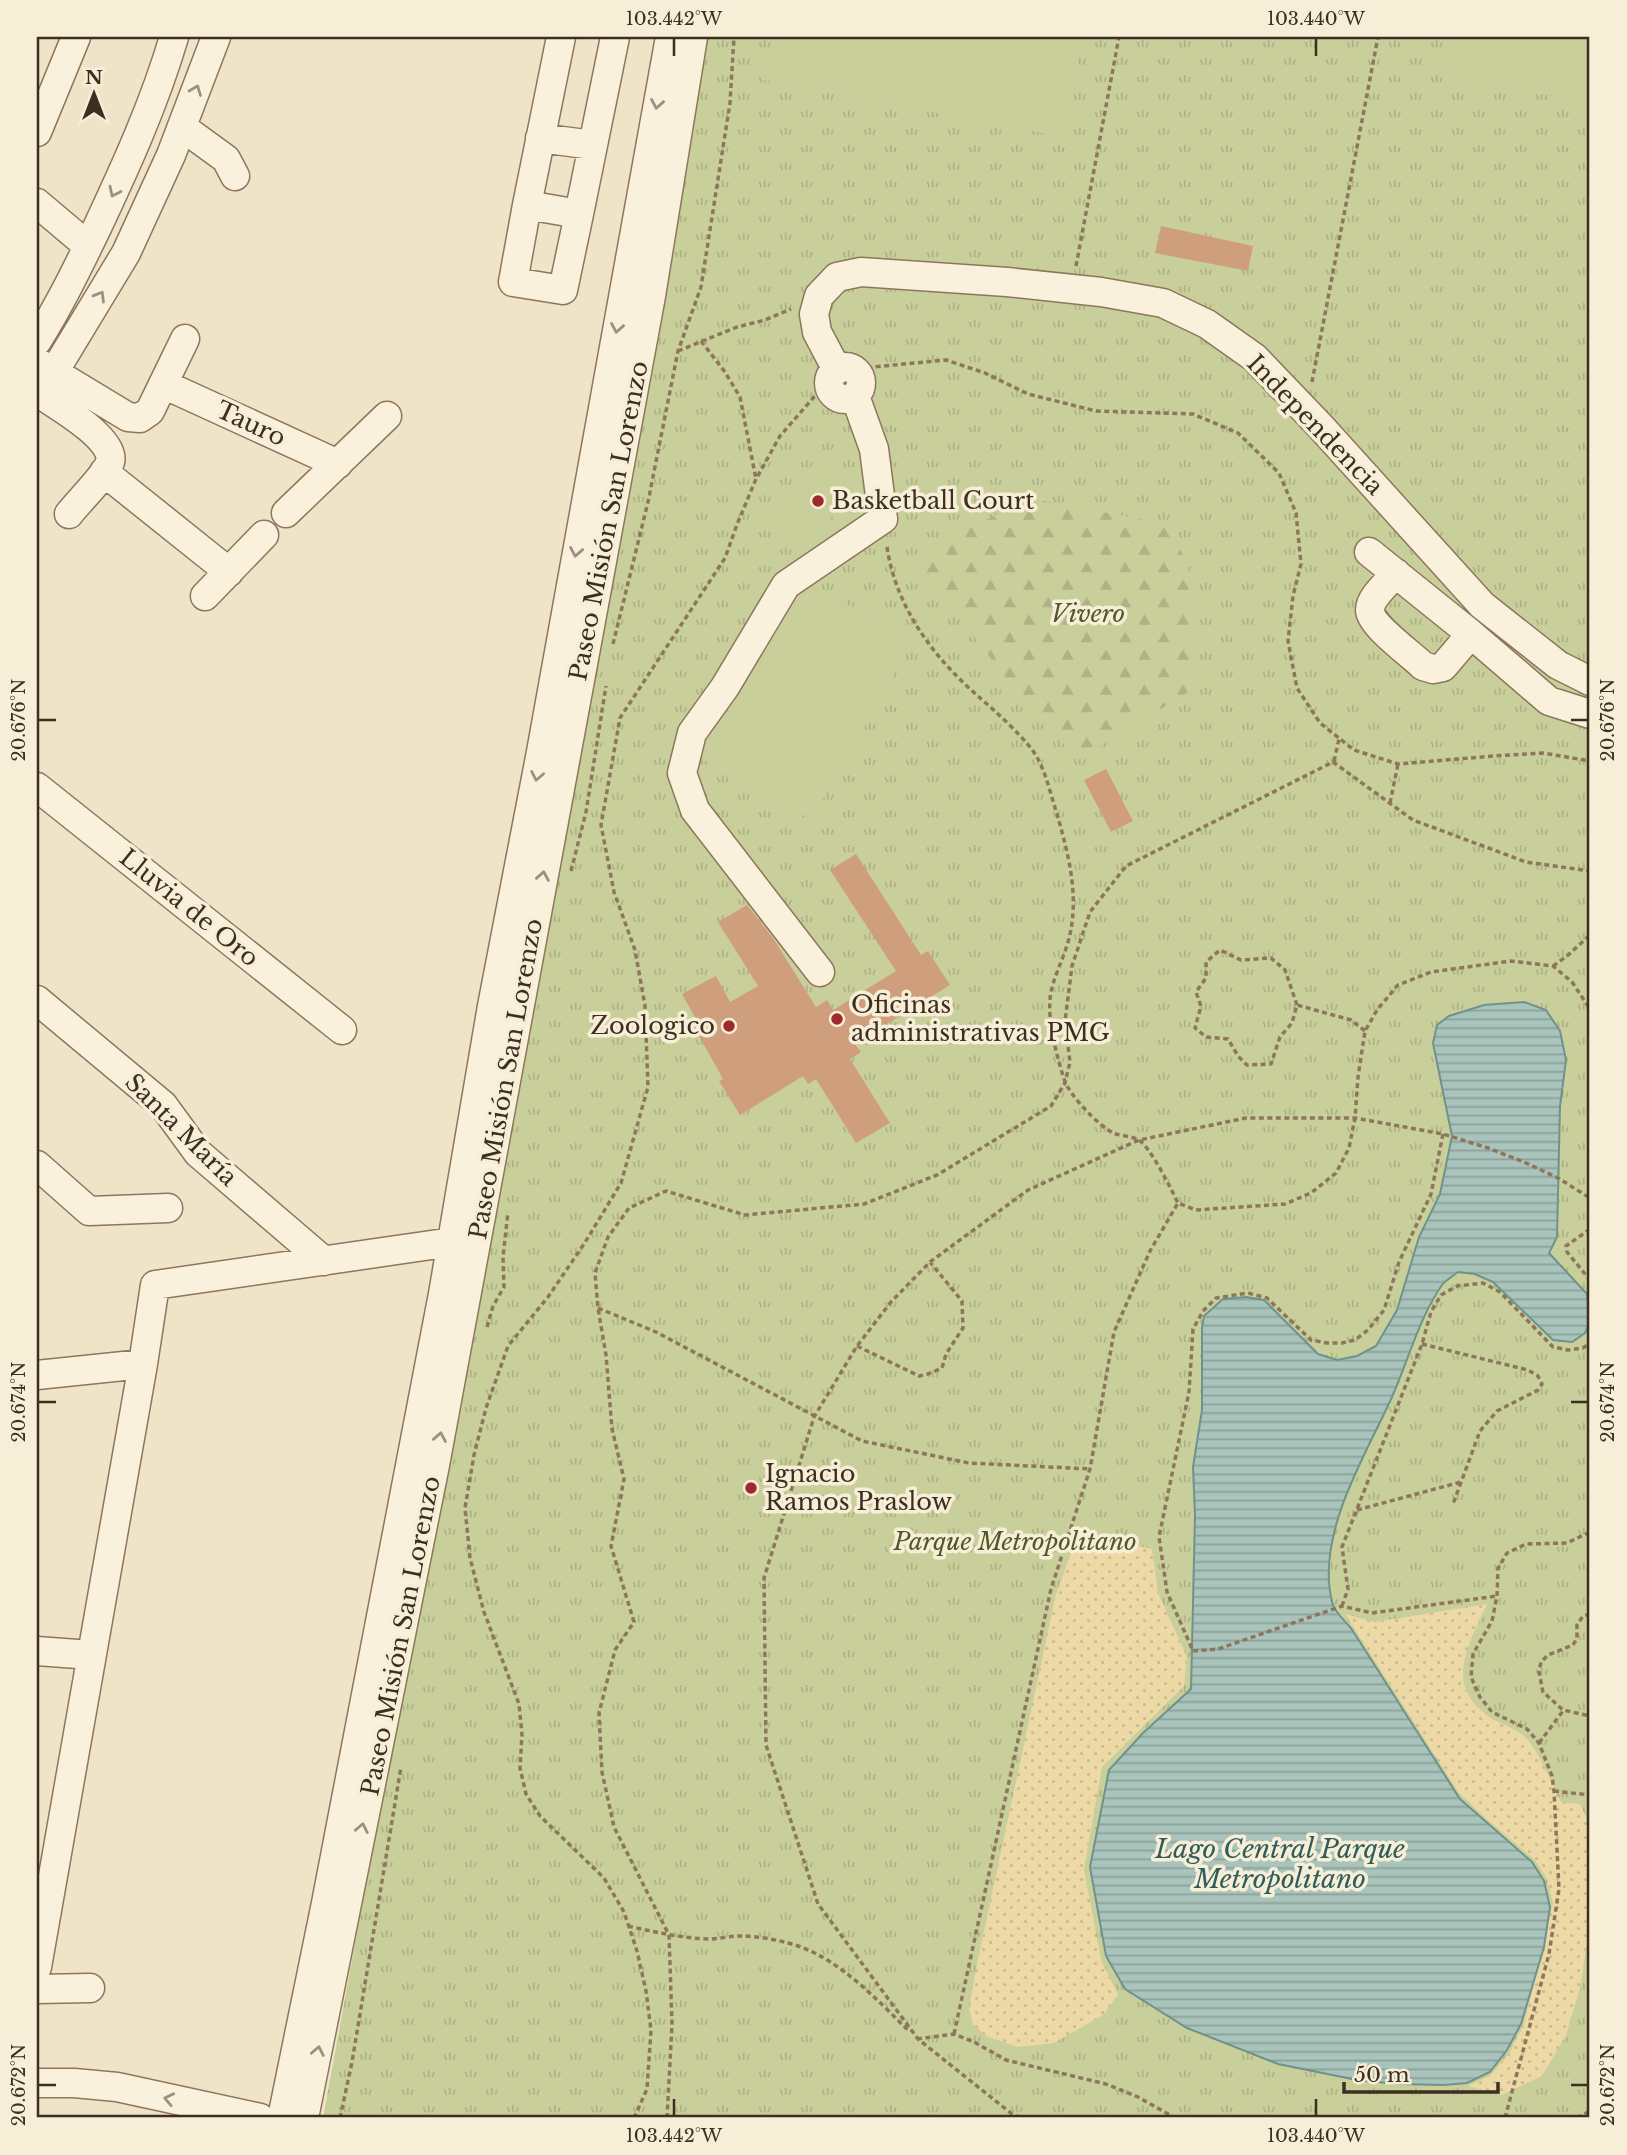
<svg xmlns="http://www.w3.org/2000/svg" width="1627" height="2155" font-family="'Libre Baskerville',serif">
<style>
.grass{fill:url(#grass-tufts)}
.forest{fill:url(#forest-firs)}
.sand{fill:url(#sand-dots)}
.garden{fill:#c9cf9b}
.water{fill:url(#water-rules);stroke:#6f938a;stroke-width:2}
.building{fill:#cf9f7d}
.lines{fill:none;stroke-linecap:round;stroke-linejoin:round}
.minor-casing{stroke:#8d765c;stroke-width:31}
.path{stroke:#8d765c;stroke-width:3.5;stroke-dasharray:5 3.5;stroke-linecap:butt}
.minor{stroke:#faf1dc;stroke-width:28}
.oneway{stroke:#9c907e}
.ticks{fill:none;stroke:#3d2e20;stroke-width:2.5}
.poi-dot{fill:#9e2a2b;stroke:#f7eed8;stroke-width:2.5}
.labels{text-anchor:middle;stroke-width:7;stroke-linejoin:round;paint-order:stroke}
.street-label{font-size:24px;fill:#3d2e20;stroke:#f7eed8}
.poi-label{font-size:24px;fill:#3d2e20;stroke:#f7eed8;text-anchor:start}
.park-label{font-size:24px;font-style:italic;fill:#4d5a26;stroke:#f7eed8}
.water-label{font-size:26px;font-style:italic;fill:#2f5d5a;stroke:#f7eed8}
.neatline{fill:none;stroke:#3d2e20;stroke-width:2.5}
.ticks-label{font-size:18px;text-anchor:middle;fill:#3d2e20}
</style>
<defs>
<pattern id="grass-tufts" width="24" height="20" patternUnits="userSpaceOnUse" patternTransform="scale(1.75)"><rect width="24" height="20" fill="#c9cf9b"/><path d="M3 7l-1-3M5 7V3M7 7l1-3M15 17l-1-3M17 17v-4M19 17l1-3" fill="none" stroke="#aeb285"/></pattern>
<pattern id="forest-firs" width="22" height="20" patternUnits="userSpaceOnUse" patternTransform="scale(1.75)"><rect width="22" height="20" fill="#c9cf9b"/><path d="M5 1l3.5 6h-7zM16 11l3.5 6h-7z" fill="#aeb285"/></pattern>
<pattern id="sand-dots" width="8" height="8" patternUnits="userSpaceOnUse" patternTransform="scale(1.75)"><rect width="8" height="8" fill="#ecd9a5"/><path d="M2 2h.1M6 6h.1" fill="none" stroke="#cbbb8e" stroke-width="1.8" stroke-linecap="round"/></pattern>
<pattern id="water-rules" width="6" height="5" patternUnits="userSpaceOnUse" patternTransform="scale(1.75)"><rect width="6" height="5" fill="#a9c4bc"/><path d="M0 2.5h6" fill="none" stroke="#8ba098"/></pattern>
</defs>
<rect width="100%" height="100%" fill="#f0e4c8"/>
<path class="grass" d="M 708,37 L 1590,37 L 1590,2118 L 323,2118 L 634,425 Z"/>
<path class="forest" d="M 1028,498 L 1165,524 L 1188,563 L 1195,688 L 1078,760 L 1010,683 L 913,558 Z"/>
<path class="sand" d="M 1076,1540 L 1116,1541 L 1152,1549 L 1158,1593 L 1187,1657 L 1184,1686 L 1102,1767 L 1084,1869 L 1101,1960 L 1118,1995 L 1103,2015 L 1054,2043 L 1018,2047 L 986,2036 L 973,2024 L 969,2009 L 976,1969 L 1056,1594 Z
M 1487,1604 C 1469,1644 1442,1686 1491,1718 C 1501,1724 1515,1728 1524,1736 C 1538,1749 1552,1784 1561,1802 L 1580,1804 L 1587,1819 L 1590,1851 L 1590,1922 L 1580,1988 L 1566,2035 L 1542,2076 L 1502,2095 L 1468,2086 L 1491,2075 L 1510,2052 L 1524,2024 L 1553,1903 L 1547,1879 L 1535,1860 L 1488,1820 L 1459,1793 L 1345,1614 L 1375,1622 Z"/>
<path class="garden" d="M 772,37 L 1083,37 L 1065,137 L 763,80 Z
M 1444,37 L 1590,37 L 1590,102 L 1438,77 Z
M 831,456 L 862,485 L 805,546 L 774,516 Z
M 804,580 L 913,642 L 811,820 L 702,759 Z"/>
<path class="water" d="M 1524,1002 L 1546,1010 L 1560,1031 L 1566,1060 L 1560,1106 L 1557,1237 L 1549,1253 L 1587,1294 L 1590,1322 L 1585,1333 L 1572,1342 L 1553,1340 L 1493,1282 L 1475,1274 L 1458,1272 C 1453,1276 1446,1280 1442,1285 C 1419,1318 1408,1361 1392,1397 C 1367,1452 1325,1519 1329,1582 C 1331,1608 1334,1610 1351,1628 L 1460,1799 L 1532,1862 L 1544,1881 L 1550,1907 L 1544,1947 L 1521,2024 L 1507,2050 L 1490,2072 L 1467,2083 L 1444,2085 L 1398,2084 L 1357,2080 L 1278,2064 L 1187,2028 L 1125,1989 L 1106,1956 L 1090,1867 L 1109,1770 L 1143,1733 L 1191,1689 L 1195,1516 L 1193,1467 L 1202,1410 L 1202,1328 L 1204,1316 L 1223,1299 L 1246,1297 L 1264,1300 L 1318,1354 L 1337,1360 L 1357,1356 L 1376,1346 L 1397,1310 L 1419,1237 L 1440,1194 L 1452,1136 L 1433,1043 L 1437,1025 L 1449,1016 L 1484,1005 Z"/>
<path class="building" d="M 1161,226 L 1253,246 L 1248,271 L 1155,253 Z
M 1106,769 L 1133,821 L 1111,832 L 1084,780 Z
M 856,854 L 921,955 L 928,951 L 950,985 L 855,1044 L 861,1052 L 850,1059 L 890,1123 L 856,1143 L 816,1079 L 808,1084 L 803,1076 L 740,1115 L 719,1081 L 723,1079 L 694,1027 L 699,1024 L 682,994 L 716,976 L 730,1002 L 758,986 L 718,922 L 747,905 L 773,938 L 816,1007 L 827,1000 L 833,1010 L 896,971 L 830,870 Z"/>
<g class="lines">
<g class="minor-casing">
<path id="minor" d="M 561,37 L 527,205 L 579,214 L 615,37
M 182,127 L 226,159 L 235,176
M 37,132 L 76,37
M 540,138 L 593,145
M 37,203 L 88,246
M 527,205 L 513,282 L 563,290 L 579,214
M 37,341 C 59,306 77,269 95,232 C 125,168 154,105 174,37
M 37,362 L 128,417 L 140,418 L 150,411 L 185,339
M829 383a16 16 0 1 1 32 0a16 16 0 1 1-32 0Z
M 837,370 L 817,332 L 814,314 L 819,296 L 837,277 L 861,272 L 1007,282 L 1101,292 L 1163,303 L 1207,324 L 1255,358 L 1321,427 L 1482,605 L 1558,665 L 1590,681
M 163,384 L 338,464
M 37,392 C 53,403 117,439 110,462 C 106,475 78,502 69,514
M 37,395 L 54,372 L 126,253 L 171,155 L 216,37
M 104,472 L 229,572
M 286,513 L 387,416
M 1369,552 L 1471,634 L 1549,701 L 1590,714
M 1396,573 C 1388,583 1370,597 1370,610 C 1370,625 1412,655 1423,666 L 1433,669 L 1443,667 L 1471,634
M 205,596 L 264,535
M 37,787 L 342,1030
M 820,972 L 695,810 L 682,773 L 692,733 L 725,687 L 786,585 L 883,519 L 874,449 L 855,396
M 37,1000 L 163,1105 L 198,1153 L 324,1261
M 37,1165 L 89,1211 L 168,1208
M 37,1375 L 143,1364
M 37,1651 L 91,1655
M 37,1967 L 143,1364 L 155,1285 L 452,1242
M 37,1989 L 90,1988
M 37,2083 L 74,2083 L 117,2087 L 260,2118
M 282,2118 L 326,1903 L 443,1294 L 492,1006 L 541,752 L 670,37
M 304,2118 L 435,1465 L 651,296 L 693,37"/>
</g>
<path class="path" d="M 1076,266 L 1119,37
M 701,341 L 725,372 L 740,397 L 756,479
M 678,351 L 737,327 L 765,320 L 791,309
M 860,373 L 873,367 L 946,360 L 985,373 L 1028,394 L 1096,411 L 1193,414 L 1238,433 L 1279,473 L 1296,513 L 1301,564 L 1293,596 L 1288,641 L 1297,688 L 1320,723 L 1354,750 L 1398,764 L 1494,756 L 1543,753 L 1590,761
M 1312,382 L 1378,37
M 887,547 C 896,608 934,658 979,697 C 995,711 1029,741 1038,759 C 1047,776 1051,796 1057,814 C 1068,853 1079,893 1070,934 C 1066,955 1051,980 1050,1000 C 1048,1023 1057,1057 1064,1079 C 1069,1095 1098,1125 1113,1133 C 1121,1136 1132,1136 1139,1140 C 1151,1148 1171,1189 1178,1203 L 1196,1210 L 1285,1204 L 1311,1193 L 1336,1173 L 1349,1148 L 1355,1118 L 1358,1077 L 1365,1031 L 1377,1010 L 1398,985 L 1431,972 L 1511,961 L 1553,966 L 1572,982 L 1590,1009
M 613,644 L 648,502 L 678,351 L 701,287 L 730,103 L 734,37
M 1334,761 L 1339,739
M 1390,803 L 1398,764
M 571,871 L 586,812 L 606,686
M 1553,966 L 1567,956 L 1590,935
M 1297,1005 L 1285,970 L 1271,958 L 1241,960 L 1220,950 L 1206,962 L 1206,978 L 1196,992 L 1201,1006 L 1195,1028 L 1206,1037 L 1228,1039 L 1238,1056 L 1247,1065 L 1271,1064 L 1280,1037 L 1292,1023 L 1297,1005 L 1351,1020 L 1365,1031
M 1443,1134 L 1431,1194 L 1399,1262 L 1384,1310 L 1368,1330 L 1355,1340 L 1342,1343 L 1327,1343 L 1311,1340 L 1267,1298 L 1248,1293 L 1216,1298 L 1203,1311 L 1193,1329 L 1189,1392 L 1159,1537 L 1167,1592 L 1193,1651 L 1218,1649 L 1342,1606 L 1372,1613 L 1497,1596
M 1590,1229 L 1566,1246 L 1567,1252 L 1590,1280
M 598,1308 L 656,1332 L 862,1441 L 969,1463 L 1090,1469
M 487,1327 L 493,1306 L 504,1287 L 503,1257 L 508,1212
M 1422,1344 L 1528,1370 L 1538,1376 L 1542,1384 L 1538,1390 L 1497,1411 L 1480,1431 L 1453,1504
M 857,1346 L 919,1376 L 928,1374 L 942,1368 L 946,1354 L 963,1328 L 962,1301 L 930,1262
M 1357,1510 L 1461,1482
M 1342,1606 L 1348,1589 L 1342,1547 L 1422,1344 L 1431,1312 L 1441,1295 L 1457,1286 L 1483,1283 L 1500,1292 L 1553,1347 L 1568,1350 L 1583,1348 L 1590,1343
M 1590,1614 L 1583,1616 L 1577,1625 L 1577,1638 L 1573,1645 L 1548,1655 L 1541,1662 L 1539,1672 L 1543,1692 L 1563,1710 L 1590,1716
M 1539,1743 L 1563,1711
M 1554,1791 L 1590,1795
M 628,1926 C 655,1932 681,1938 708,1939 C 719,1939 730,1936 740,1936 C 756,1936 773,1939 788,1943 C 836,1955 875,1998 909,2031
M 954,2034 L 1051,1589 L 1090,1469 L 1114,1332 L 1150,1251 L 1178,1203
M 917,2039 L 954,2034 L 974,2042 L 1006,2060 L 1106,2084 L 1138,2097 L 1175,2118
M 340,2118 L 352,2062 L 401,1767
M 634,2118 L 647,2089 L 651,2030 L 646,1991 L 637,1951 L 624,1912 L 604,1878 L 540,1816 L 526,1794 L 520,1768 L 522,1735 L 519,1704 L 484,1612 L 470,1558 L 465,1508 L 474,1455 L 486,1408 L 508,1346 L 548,1297 L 584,1244 L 621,1183 L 648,1087 L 645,1006 L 635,950 L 614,892 L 601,825 L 620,718 L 725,558 L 738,522 L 756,479 L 780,436 L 814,397 L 825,390
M 667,2118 L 672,2024 L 669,1935 L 614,1827 L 602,1772 L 599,1713 L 615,1650 L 634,1622 L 611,1546 L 624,1479 L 612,1429 L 606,1355 L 598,1308 L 595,1273 L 608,1237 L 629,1208 L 666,1191 L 745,1215 L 864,1204 L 937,1175 L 1051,1106 L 1065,1083 L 1070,1062 L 1065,1021 L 1072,966 L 1090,912 L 1126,866 L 1333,762 L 1413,820 L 1526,862 L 1590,871
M 1020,2118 L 1012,2114 L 918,2039 L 818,1904 L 766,1745 L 764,1578 L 814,1417 L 857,1346 L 891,1302 L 930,1262 L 1028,1190 L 1139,1140 L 1246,1118 L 1355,1118 L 1443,1134 L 1488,1148 L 1524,1162 L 1558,1178 L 1590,1198
M 1505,2118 L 1549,1954 L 1559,1889 L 1554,1791 L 1552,1776 L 1539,1743 L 1527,1729 L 1492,1712 L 1480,1697 L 1471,1677 L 1473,1654 L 1492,1621 L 1497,1596 L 1498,1568 L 1507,1553 L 1526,1544 L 1567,1543 L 1590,1532
M 1577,2118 L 1590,2111"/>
<use href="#minor" class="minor"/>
</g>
<defs><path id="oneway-chevron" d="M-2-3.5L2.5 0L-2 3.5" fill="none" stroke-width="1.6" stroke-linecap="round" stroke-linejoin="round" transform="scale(1.75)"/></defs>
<g class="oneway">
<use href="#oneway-chevron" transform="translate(196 90) rotate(-69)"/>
<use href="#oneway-chevron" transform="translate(657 104) rotate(100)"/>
<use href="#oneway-chevron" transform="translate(114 192) rotate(116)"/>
<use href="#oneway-chevron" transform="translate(100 296) rotate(-59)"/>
<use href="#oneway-chevron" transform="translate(617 328) rotate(100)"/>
<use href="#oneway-chevron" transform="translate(576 552) rotate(100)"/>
<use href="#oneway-chevron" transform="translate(537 776) rotate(101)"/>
<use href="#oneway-chevron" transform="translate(543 876) rotate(-80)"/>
<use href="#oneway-chevron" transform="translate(440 1437) rotate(-80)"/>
<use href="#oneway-chevron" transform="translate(362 1828) rotate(-79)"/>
<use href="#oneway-chevron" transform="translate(318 2051) rotate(-79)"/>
<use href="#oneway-chevron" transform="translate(169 2099) rotate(-168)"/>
</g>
<path class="ticks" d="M 674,38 L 674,56M 1316,38 L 1316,56M 38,720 L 56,720M 1571,720 L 1588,720M 38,1402 L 56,1402M 1571,1402 L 1588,1402M 38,2085 L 56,2085M 1571,2085 L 1588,2085M 674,2099 L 674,2116M 1316,2099 L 1316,2116"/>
<g class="poi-dot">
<circle cx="818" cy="501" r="7"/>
<circle cx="837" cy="1019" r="7"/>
<circle cx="729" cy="1026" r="7"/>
<circle cx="751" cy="1488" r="7"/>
</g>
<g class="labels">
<g class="street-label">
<text transform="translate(251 424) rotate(25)" y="8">Tauro</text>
<text transform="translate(1315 425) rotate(46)" y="8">Independencia</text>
<text transform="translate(609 521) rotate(-79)" y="8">Paseo Misión San Lorenzo</text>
<text transform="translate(189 908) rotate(39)" y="8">Lluvia de Oro</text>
<text transform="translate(506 1079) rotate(-80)" y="8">Paseo Misión San Lorenzo</text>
<text transform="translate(181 1130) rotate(45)" y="8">Santa María</text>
<text transform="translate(401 1636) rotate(-79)" y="8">Paseo Misión San Lorenzo</text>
</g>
<g class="poi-label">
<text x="832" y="509">Basketball Court</text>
<text x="851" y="1013">Oficinas<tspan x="851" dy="28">administrativas PMG</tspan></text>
<text x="715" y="1034" text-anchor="end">Zoologico</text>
<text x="765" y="1482">Ignacio<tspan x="765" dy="28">Ramos Praslow</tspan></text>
</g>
<g class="park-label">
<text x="1088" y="622">Vivero</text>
<text x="1015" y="1550">Parque Metropolitano</text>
</g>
<g class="water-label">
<text x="1280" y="1858">Lago Central Parque<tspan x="1280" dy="30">Metropolitano</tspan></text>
</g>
</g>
<rect width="1627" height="2155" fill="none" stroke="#f7eed8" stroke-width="77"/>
<g transform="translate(94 94)" stroke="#f7eed8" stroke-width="5" paint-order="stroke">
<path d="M0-5L12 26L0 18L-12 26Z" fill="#3d2e20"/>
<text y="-10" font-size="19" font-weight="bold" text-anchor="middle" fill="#3d2e20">N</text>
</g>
<path d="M1344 2082v10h154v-10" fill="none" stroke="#3d2e20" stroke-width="3.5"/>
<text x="1354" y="2082" font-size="21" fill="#3d2e20" stroke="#f7eed8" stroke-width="5" paint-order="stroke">50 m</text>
<rect x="38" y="38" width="1550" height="2078" class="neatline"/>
<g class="ticks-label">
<text x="674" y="25">103.442°W</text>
<text x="1316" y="25">103.440°W</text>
<text transform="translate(19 720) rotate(-90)" y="6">20.676°N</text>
<text transform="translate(1608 720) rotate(-90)" y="6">20.676°N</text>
<text transform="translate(19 1402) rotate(-90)" y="6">20.674°N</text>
<text transform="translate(1608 1402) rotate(-90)" y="6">20.674°N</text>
<text transform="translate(19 2085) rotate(-90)" y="6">20.672°N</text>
<text transform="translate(1608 2085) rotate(-90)" y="6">20.672°N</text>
<text x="674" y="2142">103.442°W</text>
<text x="1316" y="2142">103.440°W</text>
</g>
</svg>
